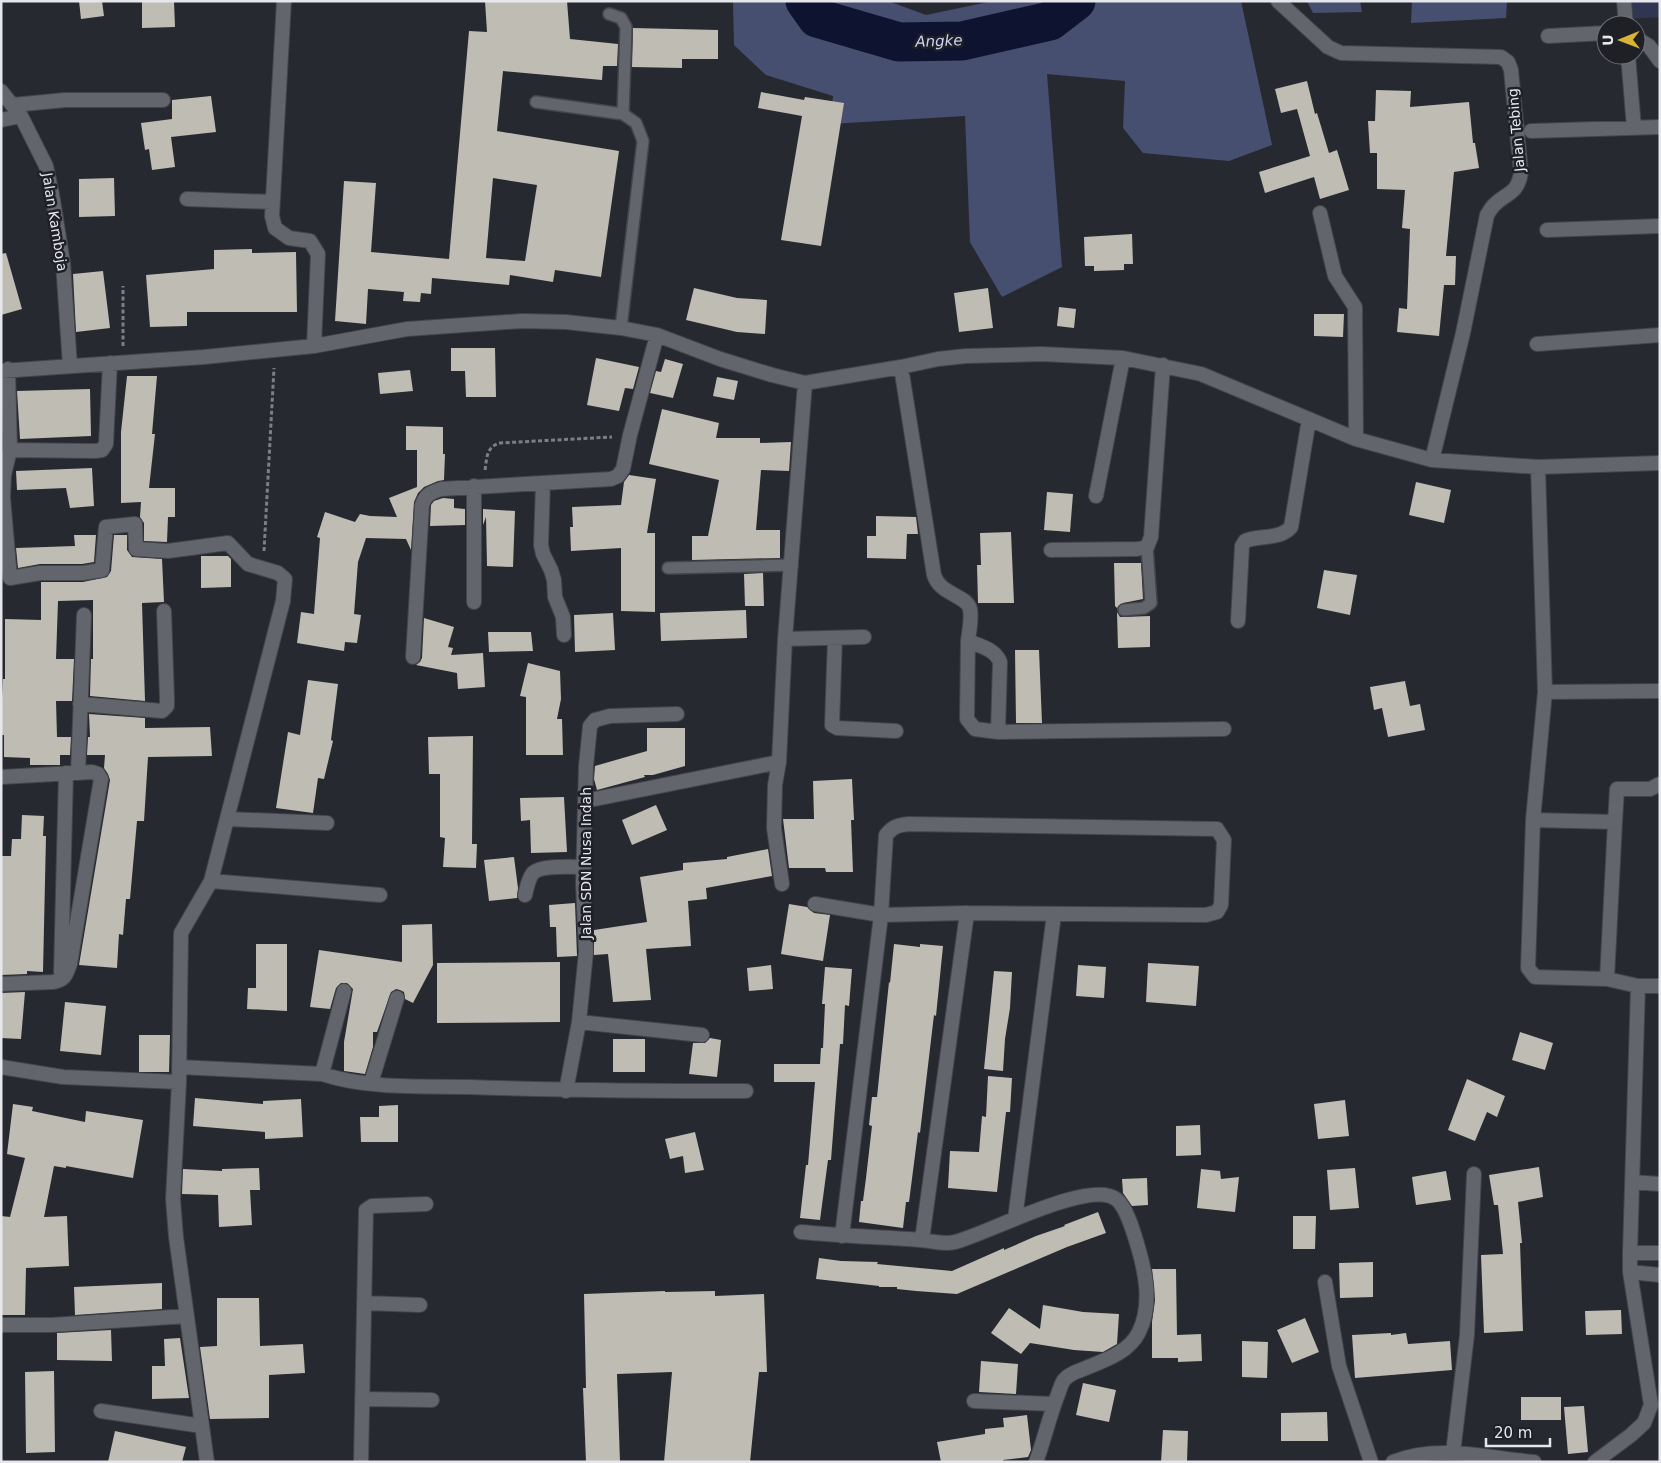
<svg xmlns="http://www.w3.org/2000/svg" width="1661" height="1463" font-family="'DejaVu Sans',sans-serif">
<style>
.green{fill:#303652}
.forest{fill:#474f71}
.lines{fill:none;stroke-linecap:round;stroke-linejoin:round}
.river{stroke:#0e1330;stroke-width:39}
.building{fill:#bfbcb3;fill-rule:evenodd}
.service-casing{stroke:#43454b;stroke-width:14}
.minor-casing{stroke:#43454b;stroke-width:16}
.path{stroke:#7d7f85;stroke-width:3;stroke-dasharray:4 2.5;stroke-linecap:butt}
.service{stroke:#63656d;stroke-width:11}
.minor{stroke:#63656d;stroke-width:14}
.labels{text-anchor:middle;stroke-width:5;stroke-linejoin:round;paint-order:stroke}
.street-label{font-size:14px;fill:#e6e7ec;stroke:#1e2026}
.water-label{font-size:15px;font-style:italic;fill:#cbd5fa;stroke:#1e2026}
</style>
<rect width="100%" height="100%" fill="#272930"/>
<path class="green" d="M 1627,1 L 1660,1 L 1660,17 L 1628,19 Z"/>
<path class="forest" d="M 733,1 L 888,1 L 926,15 L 993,1 L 1241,1 L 1272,145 L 1229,161 L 1143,153 L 1123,128 L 1125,81 L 1047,74 L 1062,267 L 1002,297 L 970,242 L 965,116 L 830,124 L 833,96 L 766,75 L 734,45 Z
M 1307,1 L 1360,1 L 1362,12 L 1313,13 Z
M 1412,1 L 1507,1 L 1506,18 L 1411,23 Z"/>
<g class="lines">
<path class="river" d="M 805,1 L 817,18 L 899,42 L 962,41 L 1050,21 L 1076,1"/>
</g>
<path class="building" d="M 79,1 L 102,1 L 104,16 L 81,19 Z
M 142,1 L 174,1 L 175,27 L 142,28 Z
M 485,1 L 567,1 L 570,39 L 618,44 L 617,66 L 603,66 L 602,80 L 503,71 L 497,131 L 619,151 L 601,277 L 555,270 L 553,282 L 510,275 L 509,285 L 432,278 L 431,294 L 421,293 L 420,302 L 403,301 L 404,292 L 368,289 L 366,324 L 335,321 L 344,181 L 376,183 L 371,252 L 449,259 L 469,31 L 487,32 ZM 493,178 L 537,185 L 525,261 L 486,258 Z
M 633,28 L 718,30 L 718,59 L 682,59 L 682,68 L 632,67 Z
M 1307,81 L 1315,114 L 1317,113 L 1329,153 L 1337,150 L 1349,190 L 1320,199 L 1314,177 L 1265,193 L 1259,172 L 1310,156 L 1297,109 L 1281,113 L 1275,89 Z
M 1376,90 L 1411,91 L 1410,107 L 1469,102 L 1473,143 L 1475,143 L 1479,168 L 1454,172 L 1446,256 L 1456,256 L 1455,285 L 1444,285 L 1439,336 L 1397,332 L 1399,308 L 1407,309 L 1410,229 L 1402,228 L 1405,190 L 1377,189 L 1377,153 L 1370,153 L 1368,121 L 1375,121 Z
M 761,92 L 804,100 L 805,97 L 844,103 L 821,246 L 781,240 L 802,116 L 758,108 Z
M 211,96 L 216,132 L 171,137 L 175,167 L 152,170 L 149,149 L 145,150 L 141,123 L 172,119 L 172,100 Z
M 114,178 L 115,216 L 79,217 L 79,179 Z
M 1132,234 L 1133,264 L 1124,264 L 1124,270 L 1094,271 L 1094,266 L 1085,266 L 1084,237 Z
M 252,249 L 252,253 L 296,252 L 297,312 L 187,312 L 187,326 L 150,327 L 146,275 L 214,269 L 214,250 Z
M 6,253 L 22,309 L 1,315 L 1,254 Z
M 103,271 L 110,328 L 76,332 L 73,274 Z
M 694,288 L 737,298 L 767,300 L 765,334 L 737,332 L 686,320 Z
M 988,288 L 993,328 L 959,332 L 954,293 Z
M 1059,307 L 1076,309 L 1074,328 L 1057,326 Z
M 1314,314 L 1344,314 L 1343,337 L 1314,336 Z
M 451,348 L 495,348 L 496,397 L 466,397 L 465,371 L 451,371 Z
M 596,358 L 639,367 L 633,389 L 625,388 L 619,411 L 587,405 Z
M 665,359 L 683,364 L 673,398 L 650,393 L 656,371 L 661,372 Z
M 410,370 L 413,391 L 380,394 L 378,373 Z
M 127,376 L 157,376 L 152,434 L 155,434 L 149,488 L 175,488 L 175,517 L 168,517 L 167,542 L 144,541 L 144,523 L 140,517 L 141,502 L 121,503 L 121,432 Z
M 717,377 L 738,381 L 734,400 L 713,396 Z
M 90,389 L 91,436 L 20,439 L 17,391 Z
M 662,409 L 719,423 L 716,438 L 760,438 L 760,443 L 791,442 L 789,471 L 761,470 L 756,530 L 780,530 L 780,558 L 692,560 L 692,536 L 708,536 L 719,480 L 649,464 Z
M 406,426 L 443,427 L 443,454 L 445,454 L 444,480 L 438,481 L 424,487 L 418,493 L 414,502 L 411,550 L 406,539 L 366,538 L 358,562 L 354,614 L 361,615 L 357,643 L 345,642 L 344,651 L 297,643 L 301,612 L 314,614 L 320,538 L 317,537 L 325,512 L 355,522 L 360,514 L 370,516 L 397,517 L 389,498 L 417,487 L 417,450 L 406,450 Z
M 92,468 L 94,506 L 70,508 L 66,488 L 17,490 L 16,471 Z
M 629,475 L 656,479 L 647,533 L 655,533 L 655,612 L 621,611 L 621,548 L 571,551 L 570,527 L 573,527 L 572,507 L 621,505 L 624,482 Z
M 1416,482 L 1451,490 L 1444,523 L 1409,515 Z
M 1047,492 L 1073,494 L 1070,532 L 1044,530 Z
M 443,498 L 454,499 L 454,508 L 465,509 L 465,525 L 430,526 L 431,505 L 434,501 Z
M 483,509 L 515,511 L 513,567 L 487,566 L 486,517 L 483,525 Z
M 876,516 L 916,517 L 918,534 L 907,534 L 906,559 L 867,558 L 867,536 L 876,536 Z
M 1011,532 L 1014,603 L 978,603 L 977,565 L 981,565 L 980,533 Z
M 74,535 L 96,535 L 94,562 L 82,564 L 40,564 L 18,568 L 16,548 L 75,546 Z
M 114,535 L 127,535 L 127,550 L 132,557 L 162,559 L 164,602 L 142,603 L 145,701 L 90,696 L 91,659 L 93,659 L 93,600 L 58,601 L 56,659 L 74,659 L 72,701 L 56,701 L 57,737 L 71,737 L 70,755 L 60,755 L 60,765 L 30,765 L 30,758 L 4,757 L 4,735 L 1,735 L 1,717 L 3,679 L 5,679 L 5,619 L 41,620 L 41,582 L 83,582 L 107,577 L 111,571 Z
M 201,556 L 228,556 L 231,559 L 231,587 L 201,588 Z
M 1114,563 L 1141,563 L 1143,599 L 1123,603 L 1117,608 L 1115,606 Z
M 1324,570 L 1357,575 L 1350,615 L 1317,608 Z
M 763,573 L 764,606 L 745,606 L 744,574 Z
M 746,610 L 747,638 L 661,641 L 660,613 Z
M 1117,612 L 1120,617 L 1124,617 L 1150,616 L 1150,647 L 1118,648 Z
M 613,613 L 615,650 L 575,652 L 574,615 Z
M 424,618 L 454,627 L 448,647 L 453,648 L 451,655 L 483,653 L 485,687 L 458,689 L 457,673 L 416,665 L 420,662 L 422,658 Z
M 488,632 L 531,632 L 533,651 L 489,652 Z
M 1015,650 L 1039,650 L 1042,723 L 1016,723 Z
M 528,663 L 560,671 L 561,699 L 557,719 L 562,719 L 563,755 L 526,755 L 526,697 L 520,696 Z
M 308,680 L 338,684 L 331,740 L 333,741 L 324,779 L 318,778 L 313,813 L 276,808 L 288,732 L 300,735 Z
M 1405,681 L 1410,706 L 1420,704 L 1425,730 L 1388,737 L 1382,708 L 1374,710 L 1370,687 Z
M 89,714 L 145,718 L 145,728 L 210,727 L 212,756 L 148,757 L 144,821 L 137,821 L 130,899 L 126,899 L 123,935 L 119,934 L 117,968 L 79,965 L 110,780 L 108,774 L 104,768 L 105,755 L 87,755 L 88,737 L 90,737 Z
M 647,728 L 685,728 L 685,766 L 653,775 L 644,775 L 645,777 L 597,790 L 594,779 L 595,766 L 647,751 Z
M 473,736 L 472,844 L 477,844 L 476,868 L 443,867 L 445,838 L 440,837 L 440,774 L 429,774 L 428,737 Z
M 852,779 L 854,820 L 851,820 L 853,872 L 826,872 L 825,868 L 789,868 L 783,819 L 814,819 L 813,781 Z
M 564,797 L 567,852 L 531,853 L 530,820 L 521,821 L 520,798 Z
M 656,805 L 667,830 L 632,845 L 622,820 Z
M 22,815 L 44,816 L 43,836 L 46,836 L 43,972 L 27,971 L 27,974 L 1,975 L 1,856 L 11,856 L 12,839 L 21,839 Z
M 768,849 L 772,876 L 706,888 L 707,899 L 688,901 L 691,946 L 646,949 L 651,1000 L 613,1002 L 608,954 L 594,955 L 594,930 L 647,922 L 640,877 L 683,870 L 683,863 L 727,859 L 727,857 Z
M 514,857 L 518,888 L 517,898 L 489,901 L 484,860 Z
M 575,903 L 577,956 L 557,957 L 556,927 L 550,927 L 549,905 Z
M 789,904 L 807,907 L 814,913 L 830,915 L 823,961 L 781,954 Z
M 432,924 L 433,965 L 413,1003 L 405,999 L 404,992 L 400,990 L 396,989 L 391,992 L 377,1032 L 373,1032 L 373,1047 L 365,1074 L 344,1071 L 344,1042 L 353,989 L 347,983 L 341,983 L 336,988 L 330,1009 L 310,1007 L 319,950 L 402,962 L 402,925 Z
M 256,944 L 287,944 L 287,1011 L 247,1009 L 248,988 L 256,988 Z
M 894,944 L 920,947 L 920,944 L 943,946 L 936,1016 L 934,1015 L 920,1133 L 918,1132 L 909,1202 L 906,1202 L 903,1228 L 859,1222 L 861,1201 L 863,1201 L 866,1178 L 872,1126 L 869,1125 L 872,1097 L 877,1097 L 889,982 L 890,983 Z
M 560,962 L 560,1022 L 437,1023 L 437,963 Z
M 1148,963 L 1199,966 L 1196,1006 L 1146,1002 Z
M 771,965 L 773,989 L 749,991 L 747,968 Z
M 1078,965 L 1106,967 L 1104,998 L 1076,996 Z
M 825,967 L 852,969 L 849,1006 L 845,1005 L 843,1044 L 840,1044 L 831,1160 L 828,1160 L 820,1220 L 800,1218 L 806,1165 L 808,1165 L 815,1082 L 774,1082 L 774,1064 L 820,1064 L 821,1048 L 823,1048 L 825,1004 L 822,1004 Z
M 994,971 L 1012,972 L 1010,1008 L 1005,1039 L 1003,1071 L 984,1069 Z
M 25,992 L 21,1039 L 1,1038 L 1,993 Z
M 65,1002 L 106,1006 L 101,1055 L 60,1051 Z
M 1520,1032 L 1553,1043 L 1545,1070 L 1512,1060 Z
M 139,1035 L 170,1035 L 169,1072 L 139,1072 Z
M 710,1038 L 721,1040 L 717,1077 L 689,1074 L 693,1043 L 705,1043 Z
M 613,1039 L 645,1039 L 645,1072 L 613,1072 Z
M 988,1076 L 1012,1078 L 1010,1112 L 1006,1112 L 997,1192 L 948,1188 L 950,1151 L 979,1152 L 982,1116 L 986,1117 Z
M 1467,1079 L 1505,1096 L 1497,1117 L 1487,1112 L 1475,1141 L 1448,1130 Z
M 195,1098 L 263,1104 L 263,1101 L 301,1099 L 303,1137 L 265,1139 L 265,1132 L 193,1126 Z
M 1345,1100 L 1349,1136 L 1318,1139 L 1314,1104 Z
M 13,1104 L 33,1107 L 32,1111 L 85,1122 L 86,1111 L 143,1120 L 133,1178 L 66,1166 L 66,1168 L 54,1166 L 44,1217 L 67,1216 L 69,1266 L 26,1268 L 25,1315 L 1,1315 L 1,1216 L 10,1217 L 25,1158 L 7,1154 Z
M 398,1105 L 398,1142 L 361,1142 L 360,1117 L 379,1117 L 379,1106 Z
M 1200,1125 L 1201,1155 L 1176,1156 L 1176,1126 Z
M 695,1132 L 704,1170 L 685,1173 L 683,1156 L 670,1159 L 665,1139 Z
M 1539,1167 L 1543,1197 L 1518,1202 L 1522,1243 L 1520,1243 L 1523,1331 L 1484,1333 L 1481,1255 L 1503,1254 L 1498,1205 L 1494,1205 L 1489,1175 Z
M 259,1168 L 260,1190 L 250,1190 L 252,1225 L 219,1227 L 218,1195 L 182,1194 L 183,1169 L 222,1171 L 222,1169 Z
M 1355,1168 L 1359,1208 L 1330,1210 L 1327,1170 Z
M 1201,1169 L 1220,1171 L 1221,1179 L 1239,1177 L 1235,1212 L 1197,1208 Z
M 1446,1171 L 1451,1200 L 1416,1205 L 1412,1177 Z
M 1147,1178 L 1148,1205 L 1132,1206 L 1123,1193 L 1122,1179 Z
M 1098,1212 L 1106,1233 L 1067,1247 L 957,1294 L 916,1291 L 897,1289 L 897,1287 L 879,1287 L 879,1286 L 816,1279 L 819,1258 L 841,1261 L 878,1262 L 877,1264 L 952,1271 L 1004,1248 L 1004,1250 L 1036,1236 L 1065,1226 L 1064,1225 Z
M 1293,1216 L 1316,1216 L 1315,1249 L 1293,1249 Z
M 1373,1262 L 1373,1297 L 1340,1298 L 1339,1263 Z
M 1152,1269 L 1176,1269 L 1177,1335 L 1201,1334 L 1202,1361 L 1178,1362 L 1178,1358 L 1152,1358 L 1152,1322 L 1155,1300 Z
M 162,1283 L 162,1309 L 75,1315 L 74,1287 Z
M 665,1291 L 665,1292 L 715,1291 L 715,1296 L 764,1294 L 767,1372 L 759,1372 L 750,1462 L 664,1462 L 672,1372 L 617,1374 L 620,1462 L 586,1462 L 583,1388 L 586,1388 L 584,1294 Z
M 217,1298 L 259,1298 L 260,1346 L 303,1344 L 305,1373 L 269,1375 L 269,1418 L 210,1419 L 200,1347 L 217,1346 Z
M 1043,1305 L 1083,1312 L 1119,1314 L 1117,1344 L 1103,1352 L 1074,1350 L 1030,1343 L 1021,1354 L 991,1333 L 1009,1308 L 1040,1329 Z
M 1621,1310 L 1622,1334 L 1586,1335 L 1585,1311 Z
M 1305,1318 L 1319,1352 L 1292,1363 L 1277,1330 Z
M 111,1330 L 112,1361 L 57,1360 L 57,1333 Z
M 1391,1333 L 1391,1335 L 1406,1333 L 1408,1344 L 1450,1341 L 1452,1370 L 1355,1378 L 1352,1335 Z
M 180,1338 L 189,1398 L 152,1399 L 152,1366 L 165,1366 L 164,1339 Z
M 1242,1341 L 1268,1342 L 1267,1378 L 1242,1377 Z
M 981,1361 L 1018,1364 L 1016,1394 L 979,1392 Z
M 54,1371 L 55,1452 L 26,1453 L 25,1372 Z
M 1083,1383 L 1116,1390 L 1109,1422 L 1076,1415 Z
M 1521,1397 L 1561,1397 L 1561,1420 L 1521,1420 Z
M 1584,1406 L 1588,1452 L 1568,1454 L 1564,1407 Z
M 1327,1412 L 1328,1441 L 1281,1441 L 1281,1413 Z
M 1027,1415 L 1031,1450 L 1028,1457 L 1003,1460 L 1003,1462 L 941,1462 L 937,1442 L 985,1434 L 985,1429 L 1004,1427 L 1003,1418 Z
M 1163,1430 L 1188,1431 L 1187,1462 L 1161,1462 Z
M 115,1431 L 186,1447 L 182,1462 L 108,1462 Z"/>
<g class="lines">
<g class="service-casing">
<path id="service" d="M 609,14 L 621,18 L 626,27 L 623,114
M 536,102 L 623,114 L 636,123 L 643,141 L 621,328
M 668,568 L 792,565
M 1124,610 L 1144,608 L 1151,603 L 1147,547"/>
</g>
<g class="minor-casing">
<path id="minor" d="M 284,1 L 272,216 L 275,228 L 289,238 L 310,241 L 318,254 L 314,346
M 1278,1 L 1328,47 L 1341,53 L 1501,57 L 1508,62 L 1511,70 L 1521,173 C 1517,195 1507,192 1494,205 C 1491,208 1489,212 1487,215 L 1463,333 L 1432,460
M 1624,1 L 1626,25
M 1548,36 L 1606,33
M 1636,38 L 1649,46 L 1660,61
M 1628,55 L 1634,128
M 1,91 L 21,116 L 46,166 L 52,194 L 63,263 L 70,366
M 13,105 L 65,100 L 163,100
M 1,120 L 21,116
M 1531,131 L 1660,127
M 187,199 L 272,202
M 1320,213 L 1335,276 L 1355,307 L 1356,439
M 1547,230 L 1660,226
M 1537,344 L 1660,335
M 901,367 L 934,575 C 940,595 967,595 970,609 C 972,619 969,631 968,641 C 980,646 995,649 1000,662 L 998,732
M 8,369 L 10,450 L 95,451 L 102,450 L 106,444 L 110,363
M 1,371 L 204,357 L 314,346 L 407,329 L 522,321 L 566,322 L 621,328 L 657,335 L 720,359 L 772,375 L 805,383 L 901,367 L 938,359 L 966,356 L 1042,354 L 1123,358 L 1201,374 L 1356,439 L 1432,460 L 1538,467 L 1660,463
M 10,450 L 4,475 L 3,497 L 10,578 L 40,573 L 83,573 L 102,570 L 106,527 L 135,524 L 136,549 L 168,551 L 228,543 L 248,564 L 278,573 L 285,579 L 283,601 L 211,881 L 181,933 L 179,1082
M 1538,467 L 1545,692 L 1533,820 L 1528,968 L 1535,977 L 1607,979 L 1638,986
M 543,484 L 541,545 L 543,554 L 551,570 L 554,580 L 555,597 L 563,617 L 564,635
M 1096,496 L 1123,358
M 1051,550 L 1137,549 L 1147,547 L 1151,537 L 1163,365
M 474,602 L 474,486
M 1238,621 L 1242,546 L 1245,541 C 1259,535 1280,540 1291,527 L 1309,419
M 835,638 L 832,725 L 837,728 L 896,731
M 785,639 L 864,637
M 968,641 L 967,719 L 975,729 L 998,732 L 1224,729
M 413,657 L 422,505 C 426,494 430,493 441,489 L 611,479 L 618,476 L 623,469 L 630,435 L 657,335
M 1545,692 L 1660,691
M 80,704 L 162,711 L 167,706 L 167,698 L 164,611
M 78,773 L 84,615
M 1,777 L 92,772 L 98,774 L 101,779 L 70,964 C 66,975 65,980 53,982 L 1,984
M 585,801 L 779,762
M 227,819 L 327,823
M 1533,820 L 1615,822 L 1617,789 L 1650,789 L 1660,784
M 211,881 L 380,895
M 782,884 L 774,828 L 775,785 L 779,762 L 785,639 L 805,383
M 525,895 C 527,888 528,879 533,873 C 541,865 572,867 584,867
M 815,904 L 881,915 L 967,913 L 1206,915 L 1217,912 L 1221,905 L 1224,840 L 1217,829 L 909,824 C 899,825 893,826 886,835 L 881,915 L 842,1236
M 61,972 L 66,773
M 1607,979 L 1615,822
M 579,1022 L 702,1035
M 1,1067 L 63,1077 L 179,1082 L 173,1199 L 176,1237 L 207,1462
M 179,1067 L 322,1074 C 368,1089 420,1086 469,1087 C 561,1090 654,1091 746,1091
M 322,1074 L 344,991
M 371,1083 L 397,998
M 566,1091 L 579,1022 L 586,952 L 583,883 L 586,766 L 590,726 L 595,720 L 610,716 L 677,714
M 1632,1182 L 1660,1184
M 1015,1219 L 1054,914
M 801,1232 C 841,1236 881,1237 921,1240 C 932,1241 944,1245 955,1242 C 987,1234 1089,1179 1116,1199 C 1127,1207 1134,1234 1138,1247 C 1146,1274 1152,1305 1139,1332 C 1128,1354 1102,1361 1081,1370 C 1075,1372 1068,1375 1064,1380 C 1061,1384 1059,1392 1057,1397 C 1049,1418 1044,1440 1036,1462
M 922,1240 L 967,913
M 1630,1253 L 1660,1253
M 1630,1272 L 1660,1275
M 1325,1282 L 1339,1366 L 1371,1462
M 364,1303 L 420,1305
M 1,1325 L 52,1325 L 187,1316
M 362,1399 L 432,1400
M 974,1401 L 1054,1404
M 101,1411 L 202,1426
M 1453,1453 L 1467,1335 L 1474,1174
M 361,1462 L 366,1210 L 372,1206 L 426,1204
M 1393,1462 C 1437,1444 1488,1458 1534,1462
M 1595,1462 L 1631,1435 L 1644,1423 L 1651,1405 L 1630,1272 L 1630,1253 L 1638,986 L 1660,986"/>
</g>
<path class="path" d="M 123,346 L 123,286
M 485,470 C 487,458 486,447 500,443 L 612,437
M 264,551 L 274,368"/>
<use href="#service" class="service"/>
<use href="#minor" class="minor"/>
</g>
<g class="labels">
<g class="street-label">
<text transform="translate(1516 130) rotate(-95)" y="5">Jalan Tebing</text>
<text transform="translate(55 222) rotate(81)" y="5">Jalan Kamboja</text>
<text transform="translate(586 863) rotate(-90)" y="5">Jalan SDN Nusa Indah</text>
</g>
<g class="water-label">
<text transform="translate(939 41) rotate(-2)" y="5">Angke</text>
</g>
</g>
<rect width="1661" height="1463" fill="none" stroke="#e6e7ec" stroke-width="5"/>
<g transform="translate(1621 40) rotate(269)"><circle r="24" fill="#1e2026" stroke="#6e7075"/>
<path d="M0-4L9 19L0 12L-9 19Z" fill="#d9b334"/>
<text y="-8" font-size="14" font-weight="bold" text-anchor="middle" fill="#e6e7ec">U</text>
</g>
<path d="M1486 1438v8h64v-8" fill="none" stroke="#e6e7ec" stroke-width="2.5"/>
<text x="1494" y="1438" font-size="15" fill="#e6e7ec" stroke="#1e2026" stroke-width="4" paint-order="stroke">20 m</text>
</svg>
